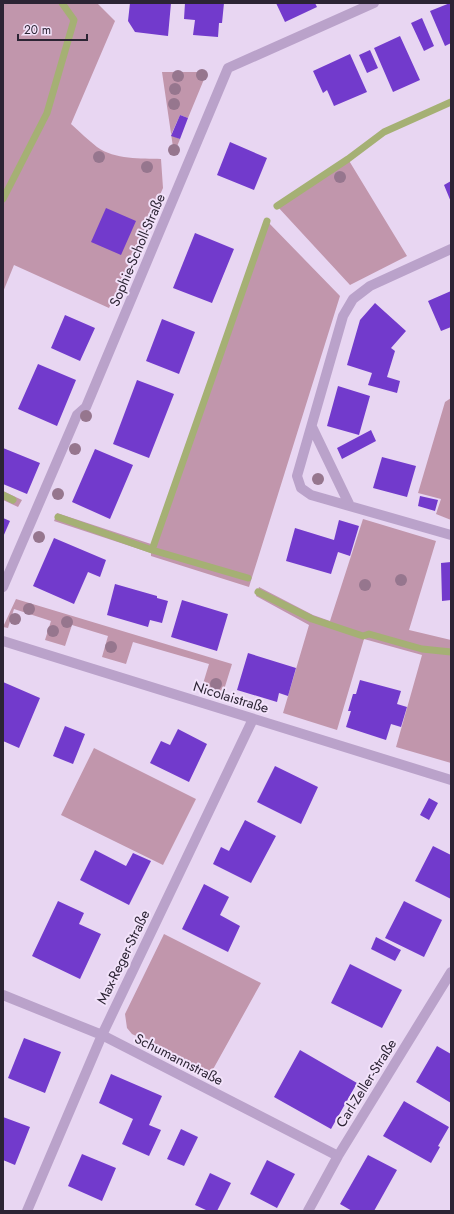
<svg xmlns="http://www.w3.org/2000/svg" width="454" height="1214" font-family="Jost,sans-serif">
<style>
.green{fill:#c196ac}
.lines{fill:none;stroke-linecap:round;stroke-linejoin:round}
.stream{stroke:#a5b074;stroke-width:7}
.building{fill:#723acc}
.minor{stroke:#baa2ca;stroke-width:10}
.tree{fill:#96768e}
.labels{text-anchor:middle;stroke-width:4;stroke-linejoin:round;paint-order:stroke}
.street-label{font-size:14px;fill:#2c2434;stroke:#f2e2fa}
</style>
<rect width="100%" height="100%" fill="#e8d6f2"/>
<path class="green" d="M 3,3 L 97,3 L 115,21 L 71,124 C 80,132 88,140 97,147 C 115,160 141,158 161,159 L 163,188 L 109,308 L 14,265 L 3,292 Z
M 162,72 L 207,72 L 188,118 L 180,115 L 171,135 L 180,139 L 174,154 Z
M 348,159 L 407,256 L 350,285 L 277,206 Z
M 267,221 L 340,296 L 249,587 L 151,556 L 151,553 L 54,521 L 57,513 L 154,545 L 180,475 Z
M 451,398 L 451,520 L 436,514 L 441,499 L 418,493 L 445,402 Z
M 3,491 L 22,500 L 18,507 L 3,500 Z
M 363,519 L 436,541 L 409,630 L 451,640 L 451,763 L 396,747 L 422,655 L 364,639 L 337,730 L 283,713 L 309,625 L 256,596 L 259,587 L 313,615 L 330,621 Z
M 16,599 L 232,664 L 223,693 L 202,687 L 209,664 L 133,642 L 126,664 L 102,657 L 108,636 L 72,625 L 65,646 L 45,640 L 51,621 L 14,609 L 8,628 L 3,627 Z
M 94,748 L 196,799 L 163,865 L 61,815 Z
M 164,934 L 261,983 L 211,1073 L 132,1034 L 127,1028 L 125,1014 Z"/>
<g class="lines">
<path class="stream" d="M 3,199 L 47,113 L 74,20 L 62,3
M 277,206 L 348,159 L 384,132 L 451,102
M 3,495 L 13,500
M 58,517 L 152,550 L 248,578
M 152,550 L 267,221
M 258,592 L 312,619 L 363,636 L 369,634 L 422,649 L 451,652"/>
</g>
<path class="building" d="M 130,3 L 171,3 L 168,36 L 135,32 L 128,21 Z
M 185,3 L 224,3 L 222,23 L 219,23 L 218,37 L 193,35 L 195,20 L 184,19 Z
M 276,3 L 315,3 L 317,7 L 285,22 Z
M 450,3 L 451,3 L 451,43 L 445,46 L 430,11 Z
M 422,18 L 434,46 L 424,51 L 411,23 Z
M 400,36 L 420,80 L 393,92 L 374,48 Z
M 370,50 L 378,68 L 367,73 L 359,55 Z
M 350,54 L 367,92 L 334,106 L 327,90 L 323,93 L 313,71 Z
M 180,115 L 188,118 L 180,139 L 171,136 Z
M 230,142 L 267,158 L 254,190 L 217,175 Z
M 451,181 L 451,202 L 444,185 Z
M 106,208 L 136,221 L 121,255 L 91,242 Z
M 195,233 L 234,249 L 212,303 L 173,288 Z
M 451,291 L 451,327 L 441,331 L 428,301 Z
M 375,303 L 406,331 L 391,348 L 395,351 L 387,377 L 400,381 L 397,393 L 368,385 L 372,373 L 347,365 L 360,320 Z
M 65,315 L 95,328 L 80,361 L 51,348 Z
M 162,319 L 195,332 L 179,374 L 146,361 Z
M 38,364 L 76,380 L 57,426 L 18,409 Z
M 137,380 L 174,394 L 149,458 L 113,444 Z
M 338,386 L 370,396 L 359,435 L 327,426 Z
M 371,430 L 376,441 L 342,459 L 337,448 Z
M 3,448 L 40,463 L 27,494 L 3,484 Z
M 95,449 L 133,465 L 110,519 L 72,502 Z
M 382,457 L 416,466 L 407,497 L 373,488 Z
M 420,496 L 438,500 L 435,511 L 418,506 Z
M 3,518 L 10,521 L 3,537 Z
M 339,520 L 359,526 L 350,556 L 338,552 L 331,574 L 286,561 L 295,528 L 334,540 Z
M 54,538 L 106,560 L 100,577 L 88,572 L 74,604 L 33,586 Z
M 451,562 L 451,600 L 442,601 L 441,563 Z
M 115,584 L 157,596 L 157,598 L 168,601 L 162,623 L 150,620 L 148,627 L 107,615 Z
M 182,600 L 228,614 L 217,651 L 171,637 Z
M 248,653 L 296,668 L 288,696 L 279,693 L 277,702 L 237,690 Z
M 360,680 L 401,691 L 397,704 L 407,707 L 401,727 L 391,724 L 386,740 L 346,727 L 351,711 L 348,711 L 353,694 L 356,694 Z
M 3,682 L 40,698 L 19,748 L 3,741 Z
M 65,726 L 85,734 L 73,764 L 53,756 Z
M 178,729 L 207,744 L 189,782 L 150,763 L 161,741 L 170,745 Z
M 275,766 L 318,787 L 301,824 L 257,802 Z
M 429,798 L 438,803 L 429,820 L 420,815 Z
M 245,820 L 276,836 L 251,883 L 213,864 L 221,847 L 229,851 Z
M 433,846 L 451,855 L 451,899 L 415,881 Z
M 95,850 L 126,866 L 133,853 L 151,861 L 129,905 L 80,880 Z
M 204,884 L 229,897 L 220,915 L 240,926 L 228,952 L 182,929 Z
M 58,901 L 84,913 L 79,924 L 101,934 L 80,979 L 32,956 Z
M 404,901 L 442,920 L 424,957 L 385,938 Z
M 376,937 L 401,950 L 395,961 L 371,949 Z
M 350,964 L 402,990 L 382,1028 L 331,1003 Z
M 24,1038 L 61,1052 L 45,1093 L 8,1078 Z
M 437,1046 L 451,1054 L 451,1103 L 416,1082 Z
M 300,1050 L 357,1083 L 331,1129 L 274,1097 Z
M 111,1074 L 162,1096 L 149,1125 L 161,1130 L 149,1156 L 122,1144 L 133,1119 L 99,1103 Z
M 404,1101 L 449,1127 L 438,1146 L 440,1147 L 431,1163 L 383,1136 Z
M 3,1117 L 30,1127 L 15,1165 L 3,1160 Z
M 181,1129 L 198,1137 L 184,1166 L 167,1159 Z
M 82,1154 L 116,1168 L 102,1201 L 68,1186 Z
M 368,1155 L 397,1170 L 374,1211 L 352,1211 L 340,1204 Z
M 267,1160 L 295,1174 L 277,1208 L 250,1194 Z
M 210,1173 L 231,1183 L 217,1211 L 208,1211 L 195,1205 Z"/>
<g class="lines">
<path class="minor" d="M 451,249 L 370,286 L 353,299 L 343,316 L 297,476 L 301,488 L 311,495 L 451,535
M 312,427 L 350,506
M 3,587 L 77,415 L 86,407 L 228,68 L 374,3
M 3,641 L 451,780
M 3,995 L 102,1035 L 338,1156
M 27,1211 L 102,1035 L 253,719
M 308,1211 L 338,1156 L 451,972"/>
</g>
<g class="tree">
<circle cx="202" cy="75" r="6"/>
<circle cx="178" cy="76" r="6"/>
<circle cx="175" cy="89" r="6"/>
<circle cx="174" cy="104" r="6"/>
<circle cx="174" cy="150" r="6"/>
<circle cx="99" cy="157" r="6"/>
<circle cx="147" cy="167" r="6"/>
<circle cx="340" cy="177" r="6"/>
<circle cx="86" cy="416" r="6"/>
<circle cx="75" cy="449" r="6"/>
<circle cx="318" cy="479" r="6"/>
<circle cx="58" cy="494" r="6"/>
<circle cx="39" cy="537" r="6"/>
<circle cx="401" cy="580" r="6"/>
<circle cx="365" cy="585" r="6"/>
<circle cx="29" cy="609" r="6"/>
<circle cx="15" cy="619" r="6"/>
<circle cx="67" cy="622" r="6"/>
<circle cx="53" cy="631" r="6"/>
<circle cx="111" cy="647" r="6"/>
<circle cx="216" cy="684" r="6"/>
</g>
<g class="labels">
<g class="street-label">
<text transform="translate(137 250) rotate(-67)" y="5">Sophie-Scholl-Straße</text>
<text transform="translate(231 697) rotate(17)" y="5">Nicolaistraße</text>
<text transform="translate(123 957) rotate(-64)" y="5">Max-Reger-Straße</text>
<text transform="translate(179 1059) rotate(27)" y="5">Schumannstraße</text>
<text transform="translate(366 1083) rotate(-58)" y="5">Carl-Zeller-Straße</text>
</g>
</g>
<rect width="454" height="1214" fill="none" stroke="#2c2434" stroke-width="8"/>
<path d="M18 34v6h69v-6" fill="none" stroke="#2c2434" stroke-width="2"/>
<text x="24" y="34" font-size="12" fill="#2c2434" stroke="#f2e2fa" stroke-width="3" paint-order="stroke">20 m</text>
</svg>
